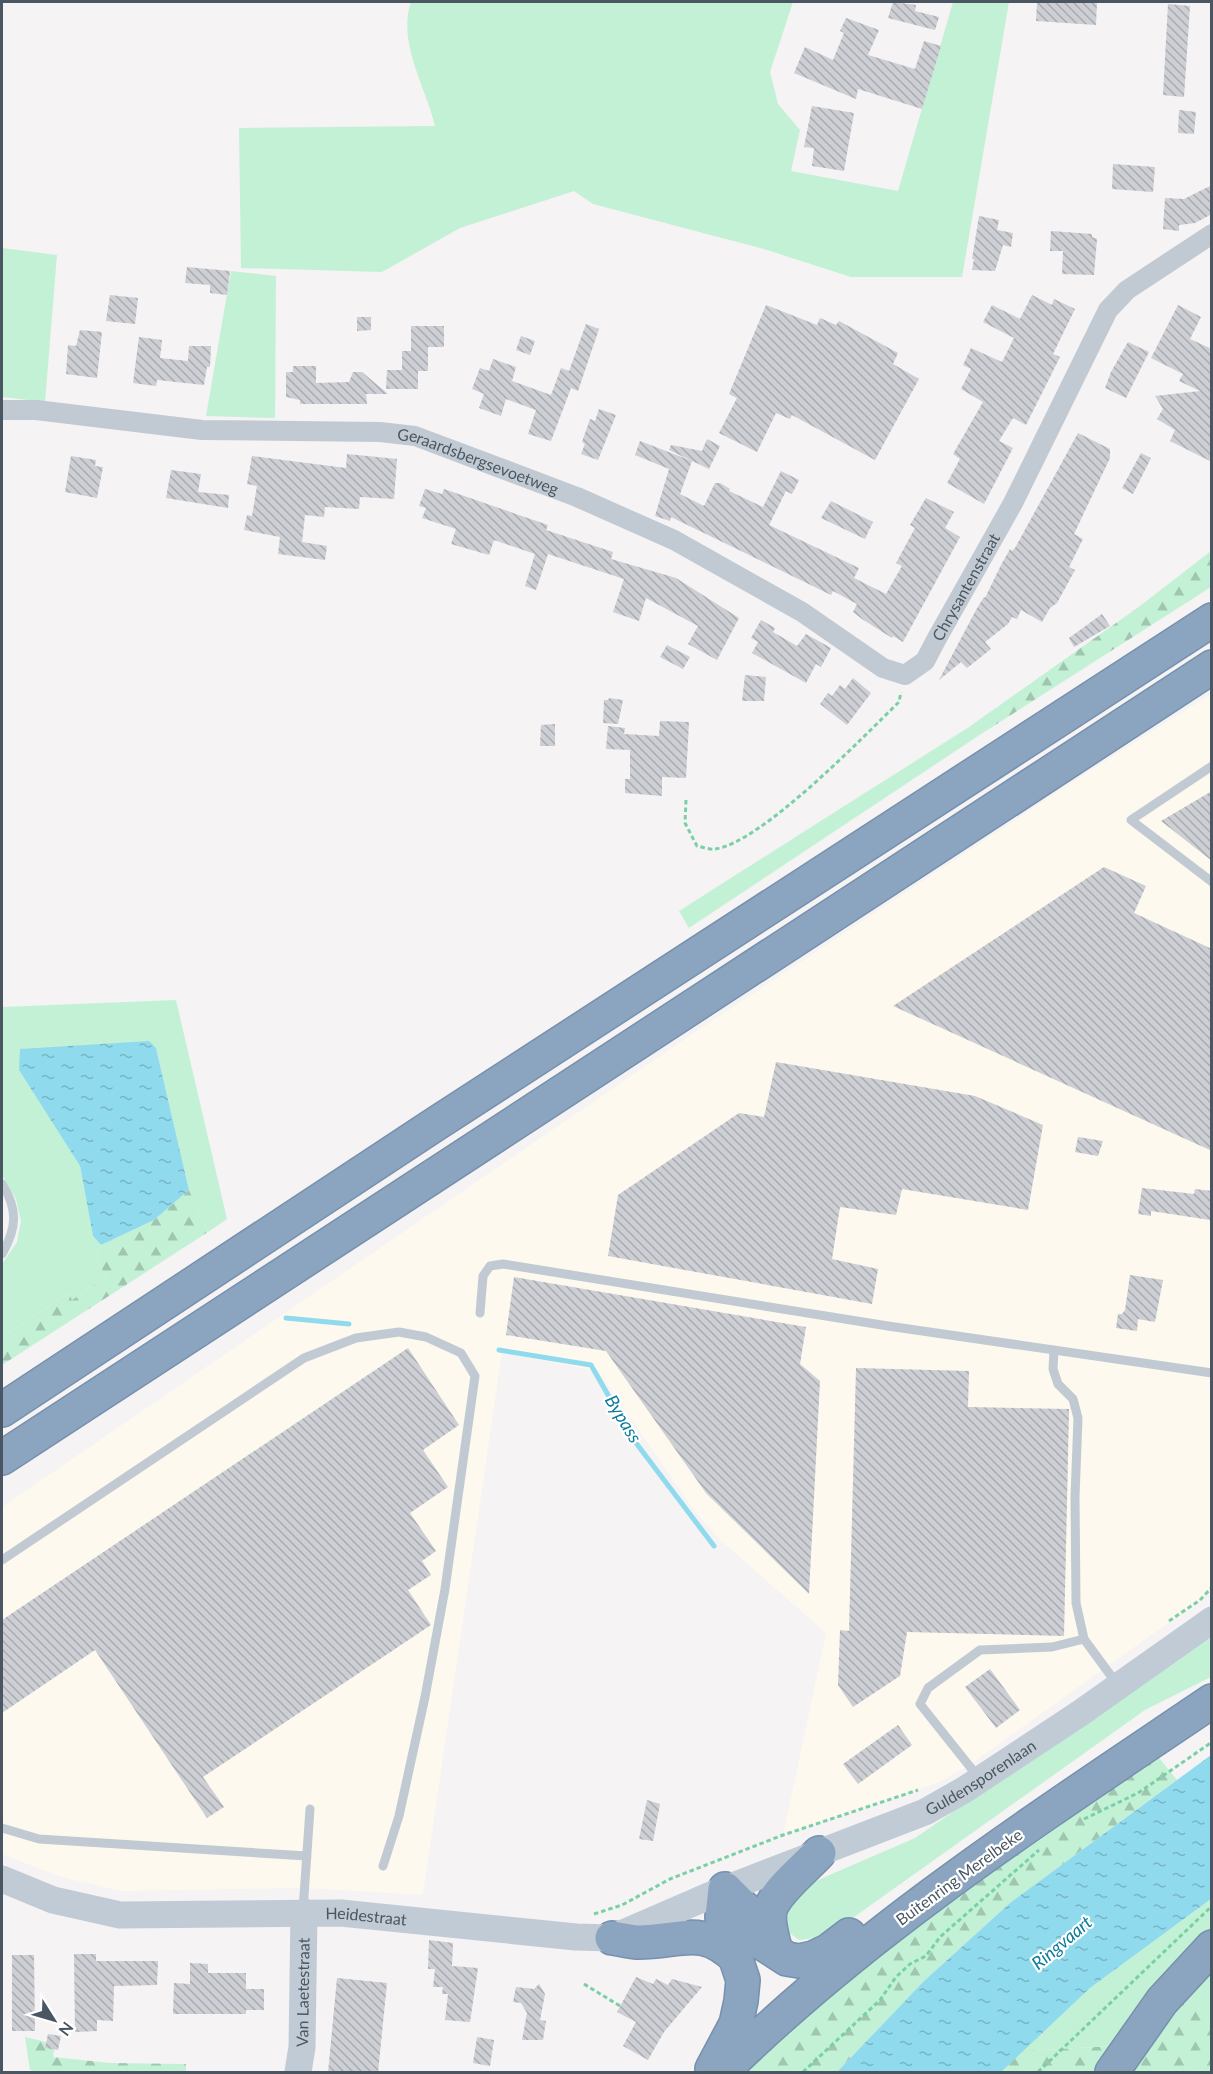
<svg xmlns="http://www.w3.org/2000/svg" width="1213" height="2074" font-family="Lato,sans-serif">
<style>
.commercial{fill:#fdf9ef}
.grass{fill:#c3f1d5}
.forest{fill:url(#forest-firs)}
.water{fill:url(#water-ripples)}
.lines{fill:none;stroke-linecap:round;stroke-linejoin:round}
.stream{stroke:#90daee;stroke-width:5}
.building{fill:url(#building-back-hatch)}
.highway-casing{stroke:#7690ad;stroke-width:36}
.path{stroke:#7ad0a6;stroke-width:3;stroke-dasharray:4.5 3;stroke-linecap:butt}
.lane{stroke:#c1cad2;stroke-width:9}
.street{stroke:#c1cad2;stroke-width:20}
.secondary{stroke:#c1cbd6;stroke-width:27}
.highway{stroke:#8ba5c1;stroke-width:33}
.labels{text-anchor:middle;stroke-width:4.5;stroke-linejoin:round;paint-order:stroke}
.street-label{font-size:16px;fill:#4a5661;stroke:#fff}
.water-label{font-size:18px;font-style:italic;fill:#0c7c9b;stroke:#fff}
</style>
<defs>
<pattern id="forest-firs" width="22" height="20" patternUnits="userSpaceOnUse" patternTransform="scale(1.5)"><rect width="22" height="20" fill="#c3f1d5"/><path d="M5 1l3.5 6h-7zM16 11l3.5 6h-7z" fill="#a0c6b0"/></pattern>
<pattern id="water-ripples" width="26" height="14" patternUnits="userSpaceOnUse" patternTransform="scale(1.5)"><rect width="26" height="14" fill="#90daee"/><path d="M2 4q2-2 4 0t4 0M15 11q2-2 4 0t4 0" fill="none" stroke="#78b4c4"/></pattern>
<pattern id="building-back-hatch" width="6" height="6" patternUnits="userSpaceOnUse" patternTransform="scale(1.5)"><rect width="6" height="6" fill="#cdcfd5"/><path d="M-1 5l2 2M0 0l6 6M5-1l2 2" fill="none" stroke="#a8abb0"/></pattern>
</defs>
<rect width="100%" height="100%" fill="#f5f3f3"/>
<path class="commercial" d="M 1211,694 L 1211,1587 L 1200,1600 L 968,1766 L 937,1783 L 783,1835 L 826,1633 L 718,1538 L 691,1506 L 598,1371 L 502,1352 L 423,1895 L 305,1888 L 122,1891 L 61,1877 L 2,1854 L 2,1507 L 698,1030 L 1077,779 Z"/>
<path class="grass" d="M 411,2 L 793,2 L 770,72 L 778,104 L 800,130 L 791,171 L 898,191 L 953,2 L 1009,2 L 962,277 L 851,277 L 764,249 L 593,204 L 574,191 L 460,228 L 382,272 L 241,268 L 239,128 L 435,126 C 426,87 397,42 411,2 Z
M 2,248 L 57,255 L 45,402 L 2,397 Z
M 231,271 L 276,276 L 275,418 L 206,416 Z
M 969,727 L 978,736 L 689,928 L 679,911 Z
M 176,1000 L 227,1219 L 208,1232 L 189,1190 L 156,1048 L 149,1042 L 20,1071 L 80,1166 L 93,1236 L 101,1245 L 95,1257 L 106,1277 L 72,1300 L 69,1293 L 2,1337 L 2,1264 L 17,1242 L 21,1221 L 16,1199 L 2,1175 L 2,1007 Z
M 1204,1639 L 1211,1639 L 1211,1677 L 1145,1710 L 840,1927 L 822,1937 L 799,1940 L 784,1929 L 782,1912 L 790,1898 L 818,1880 L 915,1838 Z
M 1211,1899 L 1211,1933 L 1115,2046 L 1022,2051 L 1090,1988 Z
M 1211,1964 L 1211,2021 L 1185,1994 Z"/>
<path class="forest" d="M 1211,551 L 1211,587 L 978,736 L 969,727 L 1140,606 Z
M 189,1190 L 208,1232 L 2,1365 L 2,1337 L 69,1293 L 72,1300 L 106,1277 L 95,1257 L 101,1245 L 154,1220 Z
M 1155,1753 L 1177,1780 L 1010,1903 L 924,1981 L 837,2072 L 738,2072 L 861,1962 Z
M 1185,1994 L 1211,2021 L 1212,2072 L 1126,2072 Z
M 25,2037 L 55,2044 L 53,2057 L 110,2063 L 186,2064 L 186,2072 L 37,2072 L 30,2070 Z
M 1115,2046 L 1099,2072 L 1001,2072 L 1022,2051 Z"/>
<path class="water" d="M 149,1041 L 156,1048 L 189,1190 L 154,1220 L 101,1245 L 93,1236 L 80,1166 L 19,1070 L 20,1049 Z
M 1211,1755 L 1211,1899 L 1090,1988 L 1001,2072 L 837,2072 L 924,1981 L 1010,1903 Z"/>
<g class="lines">
<path class="stream" d="M 286,1318 L 349,1324
M 499,1350 L 591,1365 L 633,1439 L 714,1546"/>
</g>
<path class="building" d="M 893,2 L 916,5 L 915,11 L 939,17 L 935,30 L 888,18 Z
M 1037,2 L 1097,2 L 1096,25 L 1036,21 Z
M 1168,4 L 1190,6 L 1184,97 L 1163,95 Z
M 846,18 L 879,30 L 868,55 L 915,69 L 924,41 L 941,46 L 922,109 L 858,89 L 856,99 L 794,73 L 805,47 L 833,60 L 844,33 L 840,31 Z
M 812,106 L 854,113 L 844,171 L 812,166 L 814,148 L 804,147 Z
M 1179,110 L 1196,112 L 1194,134 L 1178,133 Z
M 1113,164 L 1155,167 L 1153,192 L 1112,189 Z
M 1212,185 L 1212,214 L 1195,223 L 1179,225 L 1179,231 L 1163,229 L 1165,198 L 1184,199 Z
M 979,216 L 999,220 L 997,230 L 1013,233 L 1011,247 L 1003,245 L 995,271 L 972,270 L 974,259 L 972,259 Z
M 1051,231 L 1092,234 L 1092,237 L 1097,239 L 1094,275 L 1062,274 L 1063,251 L 1050,251 Z
M 187,267 L 230,271 L 227,295 L 210,293 L 210,285 L 185,283 Z
M 110,295 L 138,298 L 135,324 L 106,321 Z
M 1032,295 L 1052,305 L 1054,299 L 1075,309 L 1053,354 L 1060,357 L 1026,425 L 1013,418 L 999,441 L 1013,448 L 984,504 L 947,483 L 960,459 L 953,454 L 983,402 L 961,389 L 971,369 L 963,365 L 971,348 L 1002,362 L 1014,338 L 983,322 L 992,305 L 1020,319 Z
M 766,305 L 817,325 L 820,318 L 836,325 L 839,321 L 898,353 L 893,364 L 919,379 L 875,460 L 792,415 L 790,419 L 776,413 L 757,452 L 719,433 L 737,398 L 729,394 Z
M 1178,305 L 1201,317 L 1190,339 L 1212,349 L 1212,462 L 1170,441 L 1175,430 L 1157,419 L 1163,409 L 1155,396 L 1200,391 L 1179,381 L 1183,374 L 1151,358 Z
M 357,317 L 371,317 L 371,330 L 357,331 Z
M 586,324 L 599,329 L 578,391 L 571,388 L 551,441 L 528,434 L 536,410 L 506,399 L 501,416 L 479,408 L 484,394 L 472,389 L 480,368 L 489,371 L 493,359 L 516,367 L 512,381 L 551,395 L 561,368 L 569,371 Z
M 411,326 L 444,326 L 444,347 L 428,347 L 428,371 L 418,371 L 418,389 L 386,389 L 387,370 L 402,370 L 402,351 L 411,351 Z
M 80,330 L 102,332 L 97,378 L 66,374 L 68,345 L 76,346 Z
M 521,336 L 535,341 L 530,355 L 516,350 Z
M 139,337 L 162,340 L 160,358 L 188,361 L 189,346 L 211,346 L 210,367 L 207,367 L 204,385 L 157,380 L 156,386 L 133,383 Z
M 1128,342 L 1149,352 L 1126,398 L 1105,388 L 1111,372 Z
M 293,366 L 316,366 L 316,383 L 349,382 L 353,372 L 362,372 L 388,394 L 366,394 L 367,404 L 300,404 L 300,400 L 286,397 L 286,372 L 293,372 Z
M 599,409 L 616,415 L 598,460 L 581,454 L 585,444 L 582,442 L 590,419 L 595,421 Z
M 1078,433 L 1110,449 L 1110,458 L 1074,534 L 1083,539 L 1069,567 L 1075,570 L 1057,603 L 1050,608 L 1042,622 L 1021,610 L 1017,619 L 1012,617 L 1008,624 L 985,642 L 991,649 L 967,668 L 961,662 L 939,680 L 976,610 L 984,597 L 985,598 L 1001,565 L 1010,549 L 1012,551 L 1015,548 Z
M 707,439 L 720,446 L 709,469 L 669,450 L 671,445 L 702,451 Z
M 640,441 L 692,461 L 680,494 L 704,506 L 715,483 L 720,483 L 730,489 L 729,491 L 763,507 L 781,471 L 799,480 L 792,494 L 786,491 L 769,525 L 859,568 L 854,578 L 886,594 L 902,566 L 896,563 L 915,528 L 910,525 L 926,498 L 954,512 L 945,528 L 960,537 L 903,642 L 893,636 L 892,638 L 862,619 L 853,612 L 857,604 L 833,591 L 831,595 L 671,517 L 670,521 L 655,516 L 669,469 L 635,455 Z
M 1141,453 L 1151,458 L 1133,494 L 1122,488 Z
M 347,454 L 397,459 L 394,499 L 360,497 L 359,509 L 325,507 L 324,517 L 305,515 L 302,542 L 327,546 L 325,560 L 278,554 L 280,537 L 244,530 L 247,515 L 252,516 L 257,486 L 247,484 L 252,456 L 346,468 Z
M 71,456 L 96,460 L 95,466 L 103,467 L 97,498 L 65,492 Z
M 171,470 L 201,474 L 198,492 L 229,495 L 228,508 L 166,498 Z
M 425,489 L 442,494 L 444,489 L 548,525 L 546,530 L 613,552 L 611,559 L 676,578 L 739,618 L 717,660 L 688,644 L 698,626 L 646,598 L 639,621 L 613,612 L 624,579 L 548,554 L 536,590 L 525,586 L 535,554 L 494,540 L 489,555 L 451,544 L 456,529 L 422,518 L 426,508 L 419,506 Z
M 831,501 L 873,522 L 865,539 L 821,518 Z
M 1102,614 L 1110,626 L 1074,647 L 1069,638 Z
M 761,620 L 775,628 L 773,632 L 797,646 L 806,634 L 831,648 L 821,667 L 816,664 L 806,683 L 752,653 L 758,642 L 751,638 Z
M 667,645 L 690,657 L 683,669 L 660,657 Z
M 745,675 L 766,677 L 764,701 L 742,701 Z
M 853,678 L 871,693 L 847,725 L 820,704 L 828,693 L 832,696 L 840,685 L 845,689 Z
M 609,698 L 623,700 L 618,724 L 603,723 L 604,700 L 608,700 Z
M 660,721 L 689,722 L 686,778 L 662,777 L 662,796 L 625,793 L 625,779 L 630,779 L 630,750 L 606,749 L 608,726 L 625,728 L 624,734 L 659,736 Z
M 555,724 L 555,746 L 540,746 L 541,725 Z
M 1212,791 L 1212,861 L 1161,821 Z
M 1104,867 L 1146,886 L 1134,913 L 1212,949 L 1212,1151 L 893,1006 Z
M 776,1062 L 975,1096 L 1043,1125 L 1028,1210 L 902,1189 L 896,1215 L 840,1207 L 832,1259 L 878,1269 L 872,1304 L 608,1256 L 618,1195 L 739,1113 L 764,1117 Z
M 1078,1137 L 1103,1141 L 1098,1156 L 1075,1152 Z
M 1142,1188 L 1194,1194 L 1195,1189 L 1212,1191 L 1210,1220 L 1151,1211 L 1151,1216 L 1138,1214 Z
M 1130,1275 L 1163,1280 L 1155,1322 L 1138,1319 L 1137,1331 L 1116,1328 L 1118,1314 L 1122,1314 L 1125,1310 Z
M 514,1277 L 806,1327 L 800,1364 L 820,1381 L 809,1594 L 706,1493 L 606,1351 L 506,1335 Z
M 408,1348 L 459,1425 L 423,1450 L 448,1487 L 410,1513 L 436,1551 L 422,1561 L 431,1575 L 408,1590 L 431,1625 L 203,1777 L 224,1807 L 207,1818 L 95,1650 L 2,1713 L 2,1620 Z
M 856,1368 L 969,1371 L 968,1407 L 1069,1409 L 1069,1412 L 1064,1636 L 907,1632 L 900,1676 L 853,1707 L 838,1685 L 840,1630 L 849,1631 Z
M 990,1669 L 1020,1710 L 996,1728 L 965,1687 Z
M 898,1725 L 912,1745 L 858,1784 L 843,1764 Z
M 647,1800 L 660,1804 L 653,1841 L 639,1839 Z
M 429,1940 L 453,1943 L 452,1966 L 478,1968 L 470,2022 L 445,2020 L 448,1994 L 442,1994 L 443,1987 L 433,1987 L 435,1969 L 428,1969 Z
M 74,1954 L 96,1954 L 96,1961 L 158,1961 L 157,1985 L 114,1986 L 113,2021 L 97,2020 L 97,2031 L 75,2032 Z
M 12,1955 L 34,1955 L 35,2031 L 12,2031 Z
M 190,1963 L 208,1964 L 208,1973 L 246,1973 L 246,1989 L 264,1989 L 264,2010 L 246,2010 L 246,2014 L 173,2014 L 174,1983 L 190,1984 Z
M 636,1977 L 653,1984 L 656,1979 L 668,1985 L 672,1979 L 702,1987 L 664,2032 L 648,2060 L 623,2046 L 636,2022 L 617,2012 Z
M 337,1978 L 387,1983 L 378,2073 L 328,2073 Z
M 539,1984 L 545,1994 L 540,2020 L 546,2021 L 543,2040 L 522,2040 L 527,2013 L 521,2003 L 513,2002 L 516,1987 L 534,1989 Z
M 48,2034 L 61,2036 L 58,2050 L 45,2048 Z
M 477,2037 L 494,2040 L 490,2066 L 473,2063 Z"/>
<g class="lines">
<g class="highway-casing">
<path id="highway" d="M 2,1410 L 434,1125 L 1212,620
M 2,1458 L 1212,667
M 725,1889 L 745,1909 L 759,1941 L 787,1959 L 799,1961 L 813,1958 L 828,1951 L 849,1935
M 612,1938 C 620,1939 628,1941 636,1942 C 679,1943 701,1923 737,1959
M 776,1952 C 773,1939 767,1924 770,1910 C 775,1892 806,1867 819,1853
M 712,2069 L 736,2024 L 741,2001 L 743,1980 L 722,1917 L 725,1889
M 722,2072 C 868,1928 1042,1816 1212,1701
M 1112,2072 L 1162,2001 L 1212,1947"/>
</g>
<path class="path" d="M 686,800 L 685,823 L 697,846 C 703,847 710,850 715,849 C 761,843 863,737 899,702 L 901,692
M 1169,1621 L 1200,1600 L 1212,1587
M 1084,1819 L 1138,1793 L 1212,1742
M 594,1914 L 622,1905 L 670,1879 L 783,1835 L 918,1790
M 584,1984 L 620,2006
M 803,2072 L 880,2000 L 896,1977 L 910,1964 L 926,1956 L 940,1937 L 1039,1850
M 1038,2072 L 1212,1906"/>
<path class="lane" d="M 1212,766 L 1131,820 L 1212,882
M 2,1184 C 18,1209 17,1228 2,1254
M 480,1313 L 483,1276 L 490,1266 L 503,1264 L 888,1326 L 1212,1373
M 1054,1350 L 1053,1369 L 1058,1384 L 1073,1399 L 1078,1418 L 1075,1497 L 1076,1603 L 1084,1639 L 1117,1684
M 2,1560 L 304,1358 L 356,1338 L 399,1332 L 426,1337 L 461,1353 L 475,1376 L 445,1589 L 425,1697 L 399,1816 L 383,1866
M 979,1778 L 920,1704 L 928,1688 L 980,1650 L 1052,1647 L 1084,1639
M 2,1828 L 39,1839 L 307,1856
M 303,1910 L 310,1809"/>
<path class="street" id="s1" d="M 2,410 L 36,410 L 202,430 L 380,432 L 415,436 L 577,497 L 674,540 L 802,612 L 883,668 L 905,675 L 925,661 L 936,640 L 1013,503 L 1108,310 L 1127,290 L 1212,234"/>
<g class="secondary">
<path id="s2" d="M 2,1879 L 53,1900 L 120,1915 L 341,1913 L 576,1937 L 612,1938 L 725,1889 L 925,1812 L 964,1790 L 1079,1714 L 1212,1620"/>
<path id="s3" d="M 298,2072 L 302,2047 L 304,1912"/>
</g>
<use href="#highway" class="highway"/>
</g>
<g class="labels">
<g class="street-label">
<text dy="6" stroke="none"><textPath href="#s1" startOffset="482">Geraardsbergsevoetweg</textPath></text>
<text dy="6" stroke="none"><textPath href="#s1" startOffset="1071">Chrysantenstraat</textPath></text>
<text dy="6" stroke="none"><textPath href="#s2" startOffset="1020">Guldensporenlaan</textPath></text>
<text transform="translate(959 1877) rotate(-36)" y="6">Buitenring Merelbeke</text>
<text dy="6" stroke="none"><textPath href="#s2" startOffset="370">Heidestraat</textPath></text>
<text dy="6" stroke="none"><textPath href="#s3" startOffset="80">Van Laetestraat</textPath></text>
</g>
<g class="water-label">
<text transform="translate(623 1419) rotate(59)" y="6">Bypass</text>
<text transform="translate(1062 1943) rotate(-40)" y="6">Ringvaart</text>
</g>
</g>
<rect width="1213" height="2074" fill="none" stroke="#4a5661" stroke-width="6"/>
<g transform="translate(54 2020) rotate(127)" stroke="#ffffff" stroke-width="4.5" paint-order="stroke">
<path d="M0-4.5L10 22L0 15L-10 22Z" fill="#4a5661"/>
<text y="-9" font-size="16" font-weight="bold" text-anchor="middle" fill="#4a5661">N</text>
</g>
</svg>
